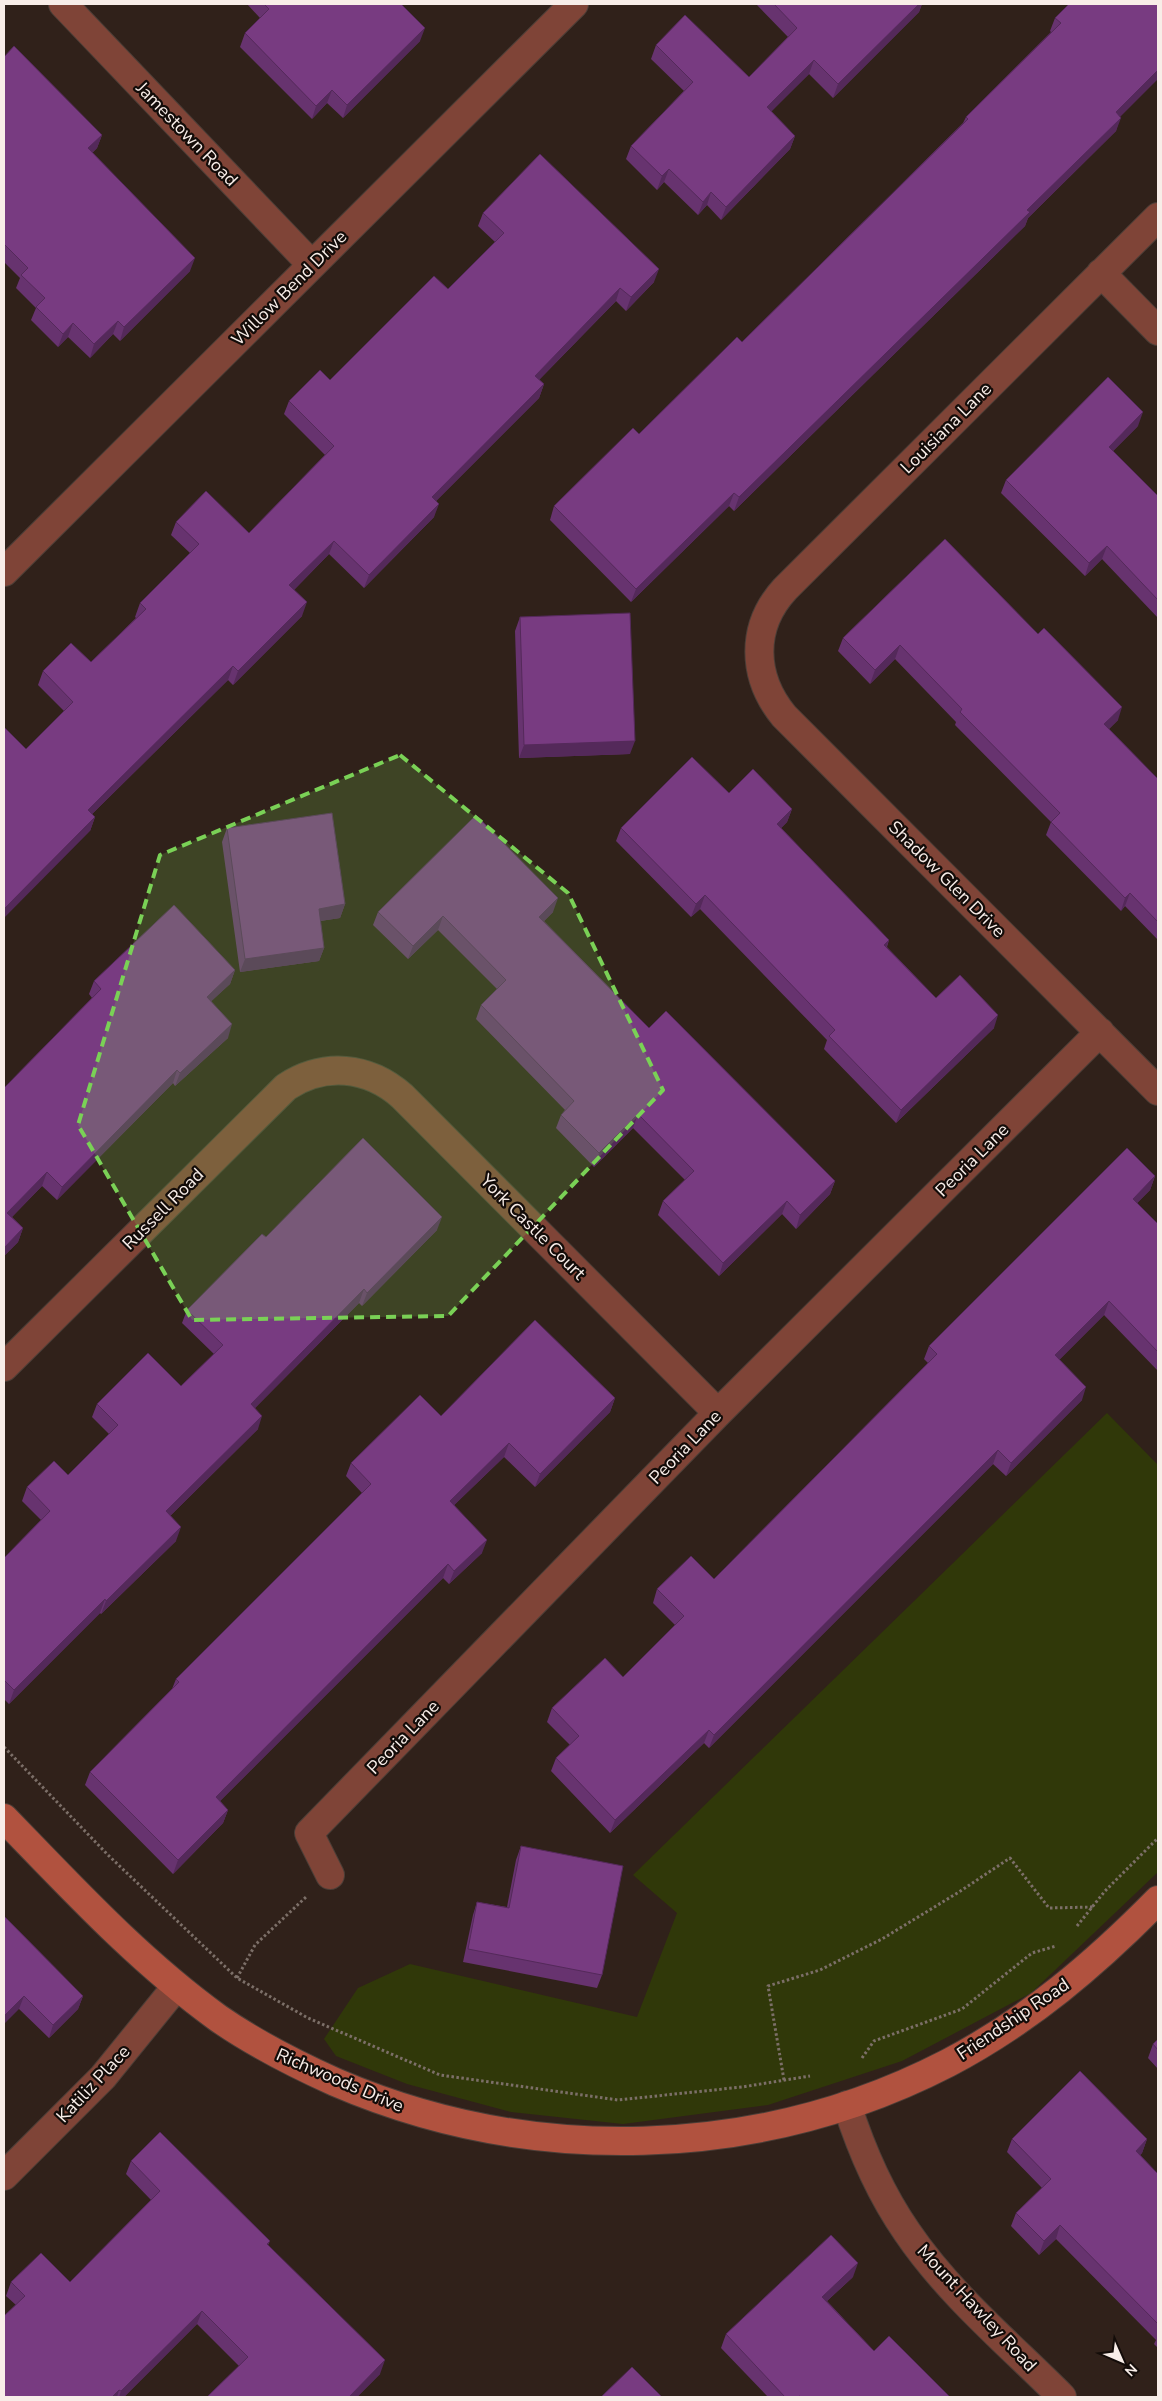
<svg xmlns="http://www.w3.org/2000/svg" width="1162" height="2401" font-family="'Nunito Sans',sans-serif">
<style>
.green{fill:#303809}
.lines{fill:none;stroke-linecap:round;stroke-linejoin:round}
.street-casing{stroke:#4c3e37;stroke-width:30}
.secondary-casing{stroke:#4c3e37;stroke-width:30}
.path{stroke:#7c6f68;stroke-width:3;stroke-dasharray:2.5 2.5;stroke-linecap:butt}
.street{stroke:#7f4437;stroke-width:28}
.secondary{stroke:#b1523f;stroke-width:28}
.wall{fill:#67336f}
.shaded-wall{fill:#54295a}
.building{fill:#783b81;stroke:#54295a}
.marked{fill:#7ad156;fill-opacity:0.2;stroke:#7ad156;stroke-width:4;stroke-dasharray:10 6;stroke-linejoin:round}
.labels{text-anchor:middle;stroke-width:4.5;stroke-linejoin:round;paint-order:stroke}
.street-label{font-size:18px;fill:#f8ede8;stroke:#130c09}
</style>
<rect width="100%" height="100%" fill="#30211a"/>
<path class="green" d="M 1107,1413 L 1158,1465 L 1158,1872 L 1031,1993 L 902,2061 L 768,2105 L 623,2124 L 511,2112 L 407,2084 L 336,2056 L 324,2039 L 358,1988 L 410,1964 L 637,2017 L 677,1913 L 633,1875 Z"/>
<g class="lines">
<g class="street-casing">
<path id="street" d="M 63,4 L 312,265
M 1158,217 L 785,589 C 750,627 752,677 784,716 L 1158,1091
M 1101,273 L 1158,331
M 4,572 L 574,4
M 4,1367 L 286,1087 C 324,1062 368,1066 402,1096 L 718,1413
M 330,1875 L 309,1833 L 718,1413 L 1100,1032
M 847,2105 C 861,2149 880,2193 907,2232 C 949,2294 1009,2344 1062,2397
M 4,2176 L 103,2077 L 176,1987"/>
</g>
<g class="secondary-casing">
<path id="secondary" d="M 4,1818 C 72,1888 138,1960 218,2018 C 254,2043 295,2064 335,2082 C 530,2166 758,2161 948,2063 C 1028,2021 1095,1964 1158,1900"/>
</g>
<path class="path" d="M 4,1747 L 108,1855 L 237,1978 L 308,2018 L 440,2075 L 618,2100 L 742,2087 L 810,2076
M 1077,1926 L 1105,1891 L 1158,1838
M 237,1978 L 255,1945 L 306,1897
M 862,2058 L 874,2041 L 962,2009 L 1032,1953 L 1056,1946
M 784,2080 L 768,1986 L 820,1970 L 882,1939 L 959,1892 L 1010,1858 L 1049,1908 L 1093,1907"/>
<use href="#street" class="street"/>
<use href="#secondary" class="secondary"/>
</g>
<path class="wall" d="M 247,4 L 401,4 L 420,41 L 343,118 L 327,103 L 312,119 L 240,47 L 245,33 L 260,18 Z
M 756,4 L 922,4 L 919,12 L 833,98 L 809,74 L 771,111 L 795,136 L 790,149 L 721,220 L 707,205 L 698,215 L 664,182 L 657,190 L 626,159 L 631,146 L 684,91 L 651,59 L 656,45 L 749,77 L 788,37 Z
M 1069,4 L 1120,117 L 1116,131 L 1028,218 L 1025,226 L 734,511 L 729,506 L 631,602 L 550,520 L 554,506 L 639,434 L 742,342 L 963,123 L 966,117 L 1051,32 L 1050,31 L 1055,18 Z
M 4,57 L 102,135 L 97,148 L 92,153 L 190,271 L 120,341 L 113,334 L 90,358 L 68,337 L 58,347 L 31,320 L 36,308 L 16,288 L 20,278 L 4,262 Z
M 483,213 L 654,282 L 626,311 L 616,301 L 539,380 L 544,384 L 539,398 L 436,501 L 434,517 L 364,588 L 329,554 L 294,590 L 302,616 L 233,685 L 228,680 L 92,814 L 95,817 L 90,831 L 26,749 L 64,711 L 38,685 L 43,671 L 91,662 L 136,618 L 135,617 L 140,603 L 190,553 L 171,535 L 176,522 L 249,533 L 325,455 L 284,414 L 289,401 L 330,380 L 448,289 L 495,242 L 478,226 Z
M 1138,426 L 1113,451 L 1158,496 L 1158,618 L 1102,559 L 1085,576 L 1001,493 L 1006,480 Z
M 945,539 L 1118,720 L 1109,729 L 1158,779 L 1158,940 L 1125,906 L 1121,911 L 1046,835 L 1051,822 L 955,725 L 956,722 L 895,659 L 870,684 L 838,651 L 843,638 Z
M 520,617 L 630,754 L 519,758 L 515,631 Z
M 729,793 L 792,809 L 787,822 L 781,828 L 889,940 L 887,947 L 936,998 L 994,1028 L 896,1123 L 824,1049 L 827,1040 L 700,909 L 691,917 L 616,841 L 621,828 Z
M 227,828 L 345,904 L 340,918 L 320,921 L 324,948 L 319,961 L 240,972 L 222,842 Z
M 378,912 L 553,912 L 544,921 L 649,1028 L 835,1181 L 830,1194 L 796,1229 L 782,1214 L 719,1276 L 658,1215 L 663,1201 L 685,1180 L 633,1128 L 594,1167 L 556,1128 L 561,1115 L 565,1110 L 476,1019 L 481,1005 L 497,989 L 438,930 L 408,959 L 373,925 Z
M 235,970 L 230,984 L 211,1001 L 228,1038 L 175,1086 L 173,1083 L 57,1200 L 42,1186 L 12,1217 L 23,1228 L 18,1242 L 4,1256 L 4,1088 L 92,998 L 89,994 L 94,981 Z
M 1155,1176 L 1150,1190 L 1137,1203 L 1158,1224 L 1158,1371 L 1104,1315 L 1059,1360 L 1082,1400 L 1006,1476 L 993,1464 L 709,1748 L 704,1743 L 610,1833 L 551,1771 L 556,1758 L 570,1745 L 547,1722 L 552,1708 L 623,1677 L 675,1625 L 653,1603 L 657,1589 L 714,1579 L 928,1363 L 924,1359 L 929,1346 Z
M 437,1230 L 362,1306 L 359,1303 L 255,1408 L 258,1429 L 170,1516 L 176,1541 L 101,1614 L 100,1613 L 9,1704 L 4,1699 L 4,1558 L 41,1520 L 22,1501 L 27,1487 L 68,1475 L 109,1434 L 92,1417 L 97,1404 L 181,1386 L 214,1354 L 182,1323 L 187,1310 L 266,1237 Z
M 615,1398 L 610,1412 L 535,1487 L 504,1457 L 454,1505 L 482,1553 L 449,1584 L 443,1578 L 220,1801 L 228,1810 L 223,1823 L 173,1874 L 85,1785 L 90,1772 L 172,1689 L 176,1679 L 362,1493 L 346,1476 L 351,1463 L 441,1416 Z
M 521,1846 L 602,1975 L 597,1988 L 463,1962 L 473,1915 L 477,1902 L 507,1907 L 516,1860 Z
M 4,1916 L 83,1996 L 78,2009 L 49,2038 L 19,2009 Z
M 1158,2039 L 1158,2069 L 1148,2058 L 1153,2044 Z
M 1012,2139 L 1147,2139 L 1142,2153 L 1140,2155 L 1158,2174 L 1158,2348 L 1154,2344 L 1156,2340 L 1056,2239 L 1039,2255 L 1011,2226 L 1016,2213 L 1042,2188 L 1007,2152 Z
M 131,2161 L 270,2241 L 268,2245 L 380,2374 L 357,2397 L 207,2397 L 239,2366 L 197,2324 L 124,2397 L 4,2397 L 16,2305 L 6,2296 L 11,2282 L 70,2282 L 151,2200 L 126,2174 Z
M 853,2277 L 827,2301 L 874,2351 L 950,2397 L 768,2397 L 721,2348 L 726,2334 Z"/>
<path class="shaded-wall" d="M 919,4 L 922,4 L 919,12 L 833,98 L 838,84 Z
M 425,28 L 420,41 L 343,118 L 347,105 Z
M 814,60 L 809,74 L 762,121 L 767,107 Z
M 1158,70 L 1158,79 L 1111,126 L 1116,112 Z
M 332,90 L 327,103 L 312,119 L 316,106 Z
M 1121,118 L 1116,131 L 1028,218 L 1025,226 L 734,511 L 739,497 L 1027,210 Z
M 102,135 L 97,148 L 83,162 L 88,148 Z
M 795,136 L 790,149 L 721,220 L 726,207 Z
M 669,169 L 664,182 L 657,190 L 662,176 Z
M 711,192 L 707,205 L 698,215 L 703,202 Z
M 195,258 L 190,271 L 120,341 L 124,327 Z
M 659,269 L 654,282 L 626,311 L 631,297 Z
M 620,288 L 616,301 L 530,389 L 535,376 Z
M 118,321 L 113,334 L 90,358 L 94,344 Z
M 73,323 L 68,337 L 58,347 L 63,334 Z
M 544,384 L 539,398 L 427,510 L 432,497 Z
M 1143,412 L 1138,426 L 1104,460 L 1109,447 Z
M 734,493 L 729,506 L 631,602 L 636,589 Z
M 439,504 L 434,517 L 364,588 L 369,575 Z
M 334,541 L 329,554 L 285,599 L 289,585 Z
M 1107,546 L 1102,559 L 1085,576 L 1089,563 Z
M 307,602 L 302,616 L 233,685 L 238,671 Z
M 900,645 L 895,659 L 870,684 L 875,670 Z
M 233,666 L 228,680 L 83,823 L 88,810 Z
M 1122,707 L 1118,720 L 1099,738 L 1104,724 Z
M 635,741 L 630,754 L 519,758 L 524,745 Z
M 792,809 L 787,822 L 772,837 L 777,824 Z
M 95,817 L 90,831 L 4,918 L 4,909 Z
M 1130,893 L 1125,906 L 1121,911 L 1125,898 Z
M 705,895 L 700,909 L 691,917 L 696,904 Z
M 558,898 L 553,912 L 535,930 L 539,917 Z
M 345,904 L 340,918 L 314,922 L 319,909 Z
M 443,916 L 438,930 L 408,959 L 413,946 Z
M 889,940 L 884,953 L 884,945 Z
M 324,948 L 319,961 L 240,972 L 245,959 Z
M 235,970 L 230,984 L 202,1010 L 207,997 Z
M 998,1015 L 994,1028 L 896,1123 L 901,1110 Z
M 232,1024 L 228,1038 L 175,1086 L 180,1073 Z
M 177,1070 L 173,1083 L 57,1200 L 62,1187 Z
M 638,1114 L 633,1128 L 594,1167 L 599,1153 Z
M 47,1172 L 42,1186 L 4,1225 L 7,1213 Z
M 1155,1176 L 1150,1190 L 1128,1212 L 1133,1199 Z
M 835,1181 L 830,1194 L 796,1229 L 800,1215 Z
M 787,1201 L 782,1214 L 719,1276 L 723,1263 Z
M 442,1217 L 437,1230 L 362,1306 L 367,1293 Z
M 23,1228 L 18,1242 L 4,1256 L 4,1248 Z
M 364,1289 L 359,1303 L 246,1417 L 251,1404 Z
M 1109,1301 L 1104,1315 L 1050,1369 L 1055,1355 Z
M 1086,1387 L 1082,1400 L 1006,1476 L 1011,1463 Z
M 615,1398 L 610,1412 L 535,1487 L 540,1474 Z
M 262,1416 L 258,1429 L 161,1525 L 166,1511 Z
M 509,1443 L 504,1457 L 445,1514 L 450,1501 Z
M 998,1450 L 993,1464 L 709,1748 L 714,1735 Z
M 181,1527 L 176,1541 L 101,1614 L 106,1601 Z
M 487,1540 L 482,1553 L 449,1584 L 454,1571 Z
M 448,1564 L 443,1578 L 211,1810 L 216,1797 Z
M 105,1599 L 100,1613 L 9,1704 L 14,1690 Z
M 709,1730 L 704,1743 L 610,1833 L 615,1820 Z
M 228,1810 L 223,1823 L 173,1874 L 178,1860 Z
M 24,1996 L 19,2009 L 4,2024 L 4,2016 Z
M 83,1996 L 78,2009 L 49,2038 L 53,2025 Z
M 1147,2139 L 1142,2153 L 1131,2164 L 1136,2151 Z
M 1060,2225 L 1056,2239 L 1039,2255 L 1044,2241 Z
M 858,2263 L 853,2277 L 817,2310 L 822,2297 Z
M 202,2311 L 197,2324 L 124,2397 L 119,2397 L 121,2391 Z
M 385,2360 L 380,2374 L 357,2397 L 349,2397 Z
M 119,2390 L 117,2397 L 112,2397 Z"/>
<path class="building" d="M 264,4 L 401,4 L 425,28 L 347,105 L 332,90 L 316,106 L 245,33 L 269,9 Z
M 774,4 L 919,4 L 838,84 L 814,60 L 767,107 L 795,136 L 726,207 L 711,192 L 703,202 L 669,169 L 662,176 L 631,146 L 693,82 L 656,45 L 685,15 L 749,77 L 797,28 Z
M 1069,4 L 1158,4 L 1158,70 L 1116,112 L 1121,118 L 1027,210 L 1030,212 L 739,497 L 734,493 L 636,589 L 554,506 L 633,428 L 639,434 L 737,337 L 742,342 L 968,119 L 966,117 L 1061,23 L 1055,18 Z
M 14,46 L 102,135 L 88,148 L 195,258 L 124,327 L 118,321 L 94,344 L 73,323 L 63,334 L 36,307 L 45,298 L 21,275 L 28,268 L 4,244 L 4,57 Z
M 540,154 L 659,269 L 631,297 L 620,288 L 535,376 L 544,384 L 432,497 L 439,504 L 369,575 L 334,541 L 289,585 L 307,602 L 238,671 L 233,666 L 88,810 L 95,817 L 4,909 L 4,727 L 26,749 L 73,702 L 43,671 L 71,643 L 91,662 L 146,609 L 140,603 L 199,544 L 176,522 L 206,491 L 249,533 L 334,446 L 289,401 L 320,370 L 330,380 L 434,276 L 448,289 L 504,233 L 483,213 Z
M 1108,377 L 1143,412 L 1109,447 L 1158,496 L 1158,600 L 1107,546 L 1089,563 L 1006,480 Z
M 945,539 L 1038,634 L 1044,628 L 1122,707 L 1104,724 L 1158,779 L 1158,922 L 1130,893 L 1125,898 L 1051,822 L 1060,813 L 960,712 L 962,709 L 900,645 L 875,670 L 843,638 Z
M 630,613 L 635,741 L 524,745 L 520,617 Z
M 692,757 L 729,793 L 753,769 L 792,809 L 777,824 L 889,940 L 884,945 L 936,998 L 960,975 L 998,1015 L 901,1110 L 829,1036 L 835,1030 L 705,895 L 696,904 L 621,828 Z
M 332,813 L 345,904 L 319,909 L 324,948 L 245,959 L 227,828 Z
M 476,815 L 558,898 L 539,917 L 649,1028 L 666,1011 L 835,1181 L 800,1215 L 787,1201 L 723,1263 L 663,1201 L 694,1171 L 638,1114 L 599,1153 L 561,1115 L 574,1101 L 481,1005 L 506,980 L 443,916 L 413,946 L 378,912 Z
M 174,905 L 235,970 L 207,997 L 232,1024 L 180,1073 L 177,1070 L 62,1187 L 47,1172 L 7,1213 L 23,1228 L 4,1248 L 4,1088 L 101,989 L 94,981 Z
M 363,1138 L 442,1217 L 367,1293 L 364,1289 L 251,1404 L 262,1416 L 166,1511 L 181,1527 L 106,1601 L 105,1599 L 14,1690 L 4,1680 L 4,1558 L 50,1511 L 27,1487 L 54,1461 L 68,1475 L 118,1425 L 97,1404 L 148,1353 L 181,1386 L 223,1345 L 187,1310 L 262,1234 L 266,1237 Z
M 1127,1148 L 1155,1176 L 1133,1199 L 1158,1224 L 1158,1352 L 1109,1301 L 1055,1355 L 1086,1387 L 1011,1463 L 998,1450 L 714,1735 L 709,1730 L 615,1820 L 556,1758 L 579,1736 L 552,1708 L 605,1658 L 623,1677 L 684,1616 L 657,1589 L 691,1556 L 714,1579 L 937,1354 L 929,1346 Z
M 535,1320 L 615,1398 L 540,1474 L 509,1443 L 450,1501 L 487,1540 L 454,1571 L 448,1564 L 216,1797 L 228,1810 L 178,1860 L 90,1772 L 179,1682 L 176,1679 L 371,1484 L 351,1463 L 420,1395 L 441,1416 Z
M 521,1846 L 623,1866 L 602,1975 L 468,1949 L 477,1902 L 509,1908 Z
M 4,1916 L 83,1996 L 53,2025 L 24,1996 L 4,2016 Z
M 1158,2039 L 1158,2050 L 1153,2044 Z
M 1080,2071 L 1147,2139 L 1136,2151 L 1158,2174 L 1158,2324 L 1060,2225 L 1044,2241 L 1016,2213 L 1051,2179 L 1012,2139 Z
M 160,2132 L 270,2241 L 267,2244 L 385,2360 L 349,2397 L 207,2397 L 248,2357 L 202,2311 L 121,2391 L 119,2390 L 112,2397 L 4,2397 L 4,2316 L 25,2296 L 11,2282 L 41,2253 L 70,2282 L 160,2191 L 131,2161 Z
M 831,2235 L 858,2263 L 822,2297 L 874,2351 L 889,2336 L 950,2397 L 801,2397 L 800,2396 L 798,2397 L 785,2397 L 726,2334 Z
M 632,2367 L 662,2397 L 601,2397 Z"/>
<path class="marked" d="M 400,755 L 568,893 L 663,1090 L 448,1316 L 192,1320 L 78,1125 L 160,855 Z"/>
<g class="labels">
<g class="street-label">
<text transform="translate(187 134) rotate(46)" y="6">Jamestown Road</text>
<text transform="translate(289 288) rotate(-45)" y="6">Willow Bend Drive</text>
<text transform="translate(946 428) rotate(-45)" y="6">Louisiana Lane</text>
<text transform="translate(947 879) rotate(45)" y="6">Shadow Glen Drive</text>
<text transform="translate(972 1160) rotate(-45)" y="6">Peoria Lane</text>
<text transform="translate(163 1209) rotate(-45)" y="6">Russell Road</text>
<text transform="translate(533 1227) rotate(45)" y="6">York Castle Court</text>
<text transform="translate(685 1447) rotate(-46)" y="6">Peoria Lane</text>
<text transform="translate(403 1737) rotate(-46)" y="6">Peoria Lane</text>
<text transform="translate(1013 2019) rotate(-34)" y="6">Friendship Road</text>
<text transform="translate(340 2080) rotate(23)" y="6">Richwoods Drive</text>
<text transform="translate(93 2084) rotate(-47)" y="6">Katiliz Place</text>
<text transform="translate(977 2308) rotate(47)" y="6">Mount Hawley Road</text>
</g>
</g>
<rect width="1162" height="2401" fill="none" stroke="#f8ede8" stroke-width="10"/>
<g transform="translate(1122 2361) rotate(135)" stroke="#130c09" stroke-width="4" paint-order="stroke">
<path d="M0-4L9 19L0 12L-9 19Z" fill="#f8ede8"/>
<text y="-8" font-size="14" font-weight="bold" text-anchor="middle" fill="#f8ede8">N</text>
</g>
</svg>
